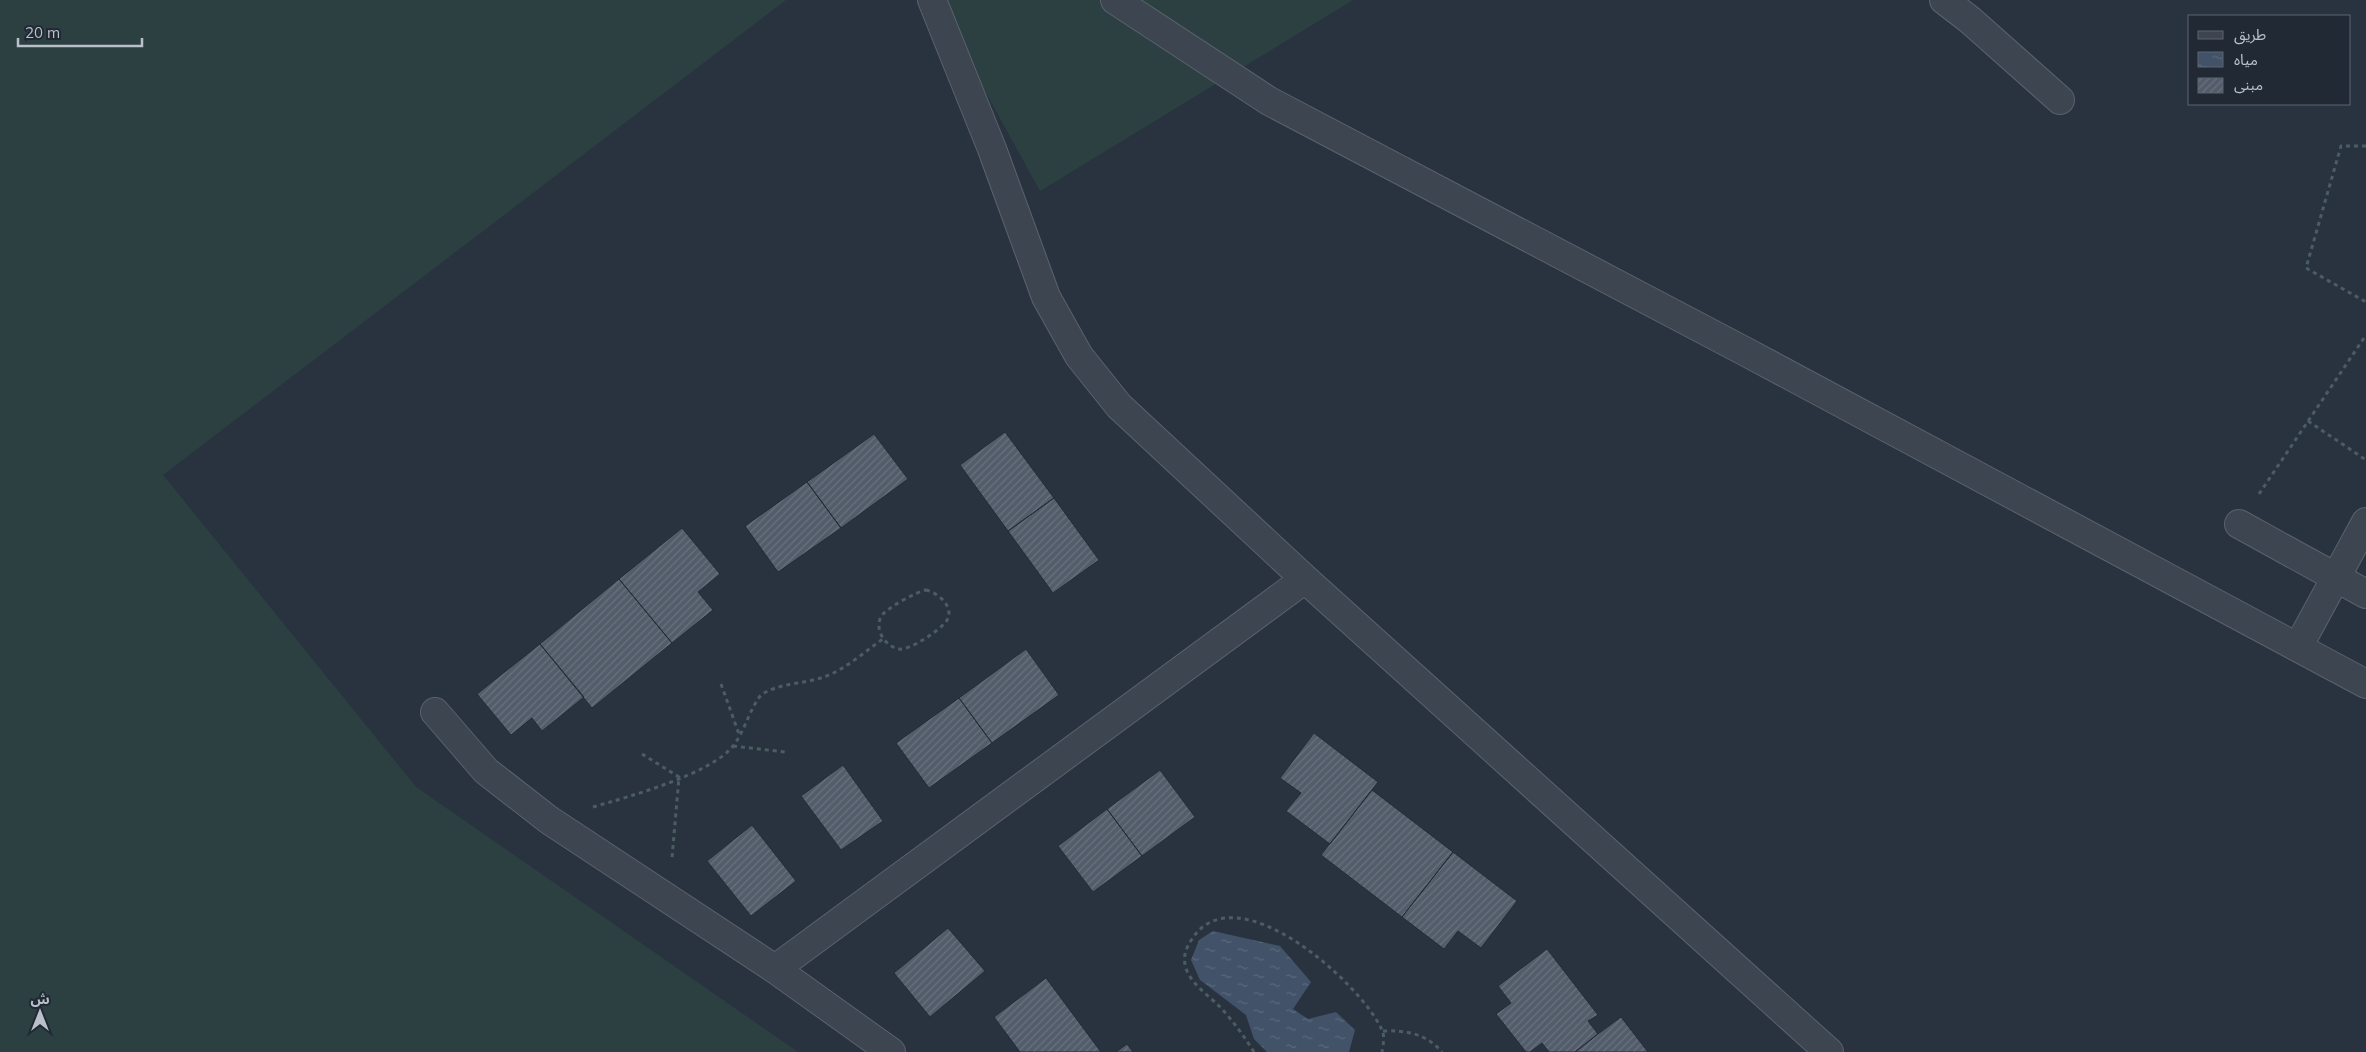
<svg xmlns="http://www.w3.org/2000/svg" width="2366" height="1052" font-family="Mulish,'Noto Sans Arabic',sans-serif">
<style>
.grass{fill:#2c4042}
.water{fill:url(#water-ripples)}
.building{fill:url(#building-hatch);stroke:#232b37}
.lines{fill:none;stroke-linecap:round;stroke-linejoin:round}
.minor-casing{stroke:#5a626d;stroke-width:30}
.path{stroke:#4b5d60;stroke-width:3;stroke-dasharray:4 4;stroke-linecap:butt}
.minor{stroke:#3d4550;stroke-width:28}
</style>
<defs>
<pattern id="water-ripples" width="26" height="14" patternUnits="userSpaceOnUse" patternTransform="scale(1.25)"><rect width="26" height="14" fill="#425269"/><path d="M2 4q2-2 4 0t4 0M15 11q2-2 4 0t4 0" fill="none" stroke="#5b697d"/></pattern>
<pattern id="building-hatch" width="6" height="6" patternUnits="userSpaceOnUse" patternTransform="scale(1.25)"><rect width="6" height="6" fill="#525c6a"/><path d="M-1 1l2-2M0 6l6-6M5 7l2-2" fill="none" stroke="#69727e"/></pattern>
</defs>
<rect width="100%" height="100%" fill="#293340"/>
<path class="grass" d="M 0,0 L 786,0 L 163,475 L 416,787 L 798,1052 L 0,1052 Z
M 935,0 L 1353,0 L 1040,191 Z"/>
<path class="water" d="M 1213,931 L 1280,946 L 1311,982 L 1293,1009 L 1308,1019 L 1336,1012 L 1355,1030 L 1349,1052 L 1267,1052 L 1254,1039 L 1246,1015 L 1200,980 L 1191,960 L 1199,940 Z"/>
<path class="building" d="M 1005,432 L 1054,498 L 1008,531 L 960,465 Z
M 874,434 L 908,479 L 841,528 L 807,482 Z
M 807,482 L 841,528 L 778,572 L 745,526 Z
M 1054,498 L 1099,560 L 1053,593 L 1008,531 Z
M 682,528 L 720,574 L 698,592 L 713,610 L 672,643 L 619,579 Z
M 619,579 L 672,643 L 592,708 L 540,644 Z
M 540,644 L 584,697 L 542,731 L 532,718 L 511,735 L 477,694 Z
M 1026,649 L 1059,695 L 992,743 L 959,698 Z
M 959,698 L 992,743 L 929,788 L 896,743 Z
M 1314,733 L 1378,782 L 1330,844 L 1286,811 L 1301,793 L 1280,778 Z
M 843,765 L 883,821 L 841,850 L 801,796 Z
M 1160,770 L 1195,817 L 1142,856 L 1107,809 Z
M 1372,790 L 1453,852 L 1402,917 L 1321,855 Z
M 1107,809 L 1142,856 L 1093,892 L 1058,846 Z
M 752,825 L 796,881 L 751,916 L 707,861 Z
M 1453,852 L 1517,901 L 1481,948 L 1458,931 L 1444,949 L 1402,917 Z
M 948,928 L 985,971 L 930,1017 L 894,973 Z
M 1547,949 L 1598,1015 L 1588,1021 L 1598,1034 L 1575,1052 L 1549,1052 L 1542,1043 L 1530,1052 L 1526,1052 L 1496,1014 L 1511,1003 L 1498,986 Z
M 1046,978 L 1101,1052 L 1020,1052 L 994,1017 Z
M 1621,1017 L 1648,1052 L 1575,1052 L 1598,1034 Z
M 1127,1044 L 1133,1052 L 1116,1052 Z"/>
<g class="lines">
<g class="minor-casing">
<path id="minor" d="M 932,0 L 992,149 L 1046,297 L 1079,356 L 1119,406 L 1305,579 L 1829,1052
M 1115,0 L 1269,101 L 1748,353 L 2366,684
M 1944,0 L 1970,20 L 2060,100
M 2239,524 L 2366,594
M 2298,647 L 2366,522
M 435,712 L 486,771 L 549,820 L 775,969 L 891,1052
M 775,969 L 1305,579"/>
</g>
<path class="path" d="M 2366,146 L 2341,146 L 2306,268 L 2366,302
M 2308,421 L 2366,460
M 2259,494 L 2366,335
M 926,590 C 939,593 957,609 945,623 C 938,631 909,651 899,649 C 885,647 872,627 883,614 C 891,606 916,592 926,590 Z
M 721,684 L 739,734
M 733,746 L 785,752
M 642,754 L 679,777 L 672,858
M 593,807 C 628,797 711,774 733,746 C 745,731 749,710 761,695 C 778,683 804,684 824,677 C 846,669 864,652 883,639
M 1383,1031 C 1407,1030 1426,1034 1442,1052
M 1254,1052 C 1244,1036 1233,1021 1220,1007 C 1209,996 1193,985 1187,971 C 1182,959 1185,949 1192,939 C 1236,871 1361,983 1382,1030 C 1385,1036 1383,1046 1382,1052"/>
<use href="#minor" class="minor"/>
</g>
<rect x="2188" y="15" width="162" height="90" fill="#212935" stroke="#5e6571"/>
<rect x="2198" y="31" width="25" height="8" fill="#3d4550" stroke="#5e6571"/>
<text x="2234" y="40" font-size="15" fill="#b9c0ca">طريق</text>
<rect x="2198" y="52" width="25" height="15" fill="url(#water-ripples)" stroke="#5e6571"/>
<text x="2234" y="65" font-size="15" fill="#b9c0ca">مياه</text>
<rect x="2198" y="78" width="25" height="15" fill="url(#building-hatch)" stroke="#5e6571"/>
<text x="2234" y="90" font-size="15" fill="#b9c0ca">مبنى</text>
<g transform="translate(40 1012)" stroke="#212935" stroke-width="4" paint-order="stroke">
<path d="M0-4L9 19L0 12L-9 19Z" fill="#b9c0ca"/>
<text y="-8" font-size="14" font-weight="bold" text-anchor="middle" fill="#b9c0ca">ش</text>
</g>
<path d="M18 38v8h124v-8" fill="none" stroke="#b9c0ca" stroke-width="2.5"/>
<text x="25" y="38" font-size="15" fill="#b9c0ca" stroke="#212935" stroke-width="4" paint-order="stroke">20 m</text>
</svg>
